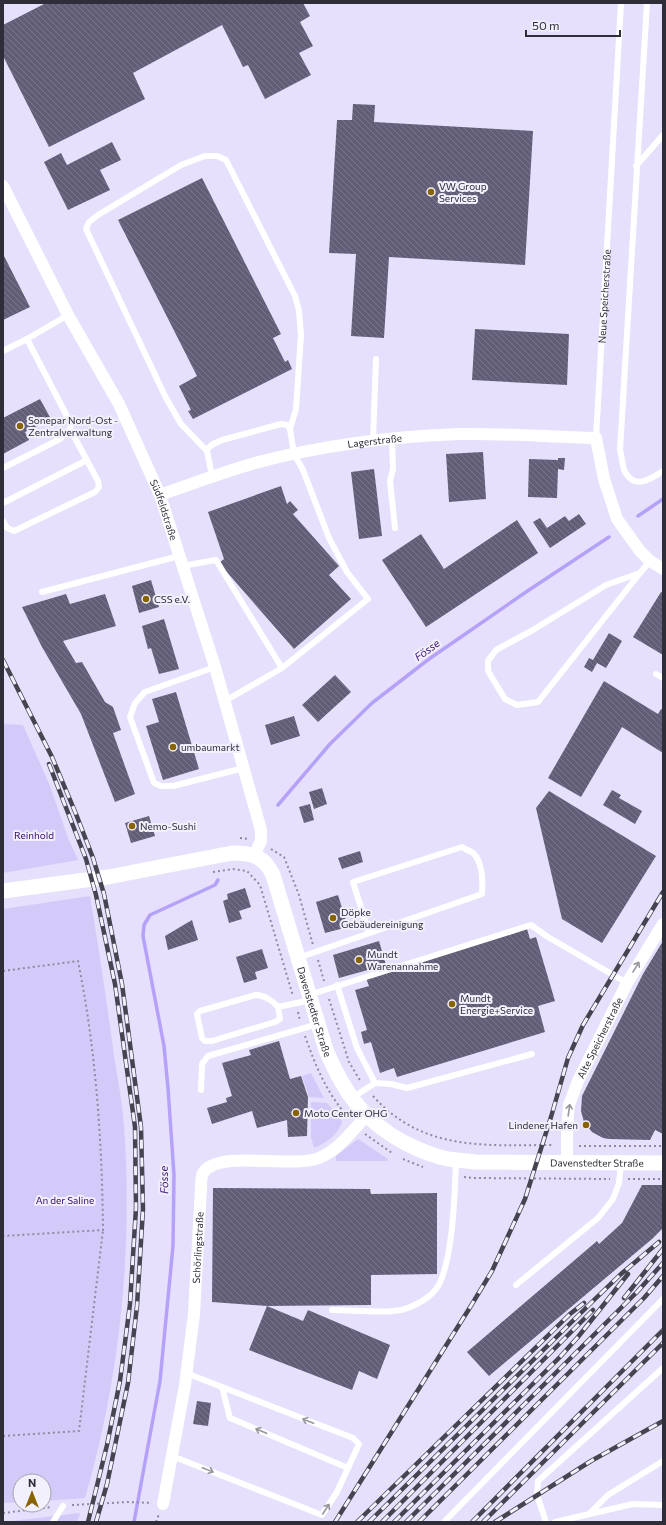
<svg xmlns="http://www.w3.org/2000/svg" width="666" height="1525" font-family="Commissioner,sans-serif">
<style>
.green{fill:#d4caf9}
.lines{fill:none;stroke-linecap:round;stroke-linejoin:round}
.stream{stroke:#b6a1f8;stroke-width:3.5}
.building{fill:url(#building-back-hatch)}
.path{stroke:#8f8b9f;stroke-width:2;stroke-dasharray:2 3;stroke-linecap:butt}
.service{stroke:#fff;stroke-width:6}
.minor{stroke:#fff;stroke-width:12}
.tertiary{stroke:#fff;stroke-width:15}
.rail-casing{stroke:#474451;stroke-width:4.5}
.rail{stroke:#f2f0fc;stroke-width:3;stroke-dasharray:9;stroke-linecap:butt}
.oneway{stroke:#97969c}
.poi-dot{fill:#886400;stroke:#f2f0fc;stroke-width:1.5}
.labels{text-anchor:middle;stroke-width:4;stroke-linejoin:round;paint-order:stroke}
.poi-label{font-size:10px;fill:#2f2d38;stroke:#f2f0fc;text-anchor:start}
.street-label{font-size:10px;fill:#2f2d38;stroke:#f2f0fc}
.park-label{font-size:10px;fill:#370a71;stroke:#f2f0fc}
.water-label{font-size:11px;font-style:italic;fill:#3b1277;stroke:#f2f0fc}
</style>
<defs>
<pattern id="building-back-hatch" width="6" height="6" patternUnits="userSpaceOnUse"><rect width="6" height="6" fill="#635e77"/><path d="M-1 5l2 2M0 0l6 6M5-1l2 2" fill="none" stroke="#7a768a"/></pattern>
</defs>
<rect width="100%" height="100%" fill="#e6e0fd"/>
<path class="green" d="M 3,724 L 23,725 L 50,786 L 68,838 L 78,860 L 3,873 Z
M 90,896 C 99,949 107,1003 114,1056 C 118,1079 122,1103 124,1126 C 133,1250 120,1378 85,1498 L 44,1501 L 44,1481 L 20,1481 L 20,1502 L 3,1503 L 3,909 Z
M 311,1073 L 324,1098 L 309,1097 L 302,1076 Z
M 311,1102 L 327,1103 L 342,1121 C 340,1133 325,1144 314,1148 L 311,1137 Z
M 358,1139 L 388,1159 L 387,1161 L 336,1161 L 336,1156 Z
M 80,1513 L 77,1522 L 3,1522 Z"/>
<g class="lines">
<path class="stream" d="M 638,516 L 663,499
M 278,805 L 330,744 L 372,703 L 429,659 L 526,592 L 609,537
M 134,1522 L 160,1381 L 173,1246 L 174,1175 L 168,1088 L 164,1046 L 143,936 L 144,925 L 150,915 L 215,885 L 218,880"/>
</g>
<path class="building" d="M 46,3 L 303,3 L 310,16 L 300,22 L 313,46 L 299,53 L 311,75 L 265,99 L 248,65 L 243,67 L 222,25 L 133,73 L 145,99 L 49,147 L 3,56 L 3,25 Z
M 353,104 L 375,105 L 374,122 L 533,131 L 525,265 L 389,257 L 384,338 L 351,336 L 356,254 L 329,253 L 337,120 L 352,120 Z
M 112,142 L 121,160 L 100,170 L 110,190 L 68,210 L 44,162 L 61,153 L 67,165 Z
M 202,178 L 281,334 L 273,338 L 285,362 L 288,360 L 292,369 L 193,419 L 188,411 L 191,410 L 179,386 L 197,376 L 118,220 Z
M 3,254 L 30,307 L 3,320 Z
M 475,329 L 569,334 L 567,385 L 472,380 Z
M 40,399 L 51,419 L 25,432 L 29,440 L 3,454 L 3,418 Z
M 483,452 L 486,499 L 449,502 L 446,454 Z
M 558,458 L 565,458 L 564,470 L 558,469 L 557,498 L 528,497 L 529,459 L 558,460 Z
M 374,469 L 382,536 L 359,539 L 351,472 Z
M 281,486 L 287,504 L 290,501 L 298,510 L 293,514 L 339,566 L 329,575 L 351,599 L 294,649 L 219,563 L 224,559 L 208,512 Z
M 579,514 L 586,524 L 550,548 L 533,522 L 540,518 L 547,528 L 565,516 L 569,521 Z
M 517,520 L 538,553 L 426,627 L 382,560 L 421,534 L 444,569 Z
M 151,580 L 159,607 L 139,613 L 132,586 Z
M 661,592 L 663,593 L 663,655 L 633,637 Z
M 66,594 L 70,604 L 105,594 L 116,626 L 63,641 L 76,663 L 82,662 L 105,702 L 113,707 L 121,730 L 113,733 L 135,794 L 115,802 L 81,714 L 42,647 L 22,607 Z
M 164,619 L 179,669 L 159,674 L 151,648 L 148,649 L 142,626 Z
M 609,633 L 622,641 L 606,668 L 597,663 L 592,672 L 584,667 L 589,658 L 593,660 Z
M 335,675 L 351,692 L 318,722 L 302,705 Z
M 604,681 L 658,714 L 661,709 L 663,710 L 663,753 L 622,727 L 581,797 L 548,778 Z
M 176,692 L 199,769 L 163,780 L 146,726 L 159,722 L 152,699 Z
M 294,716 L 300,736 L 271,745 L 265,725 Z
M 322,788 L 327,804 L 314,809 L 309,792 Z
M 612,790 L 621,795 L 619,798 L 642,811 L 635,824 L 603,805 Z
M 549,791 L 656,856 L 602,943 L 562,919 L 536,808 Z
M 310,804 L 314,820 L 304,823 L 299,807 Z
M 149,816 L 155,836 L 131,843 L 125,823 Z
M 360,851 L 363,862 L 342,869 L 338,858 Z
M 245,888 L 251,907 L 239,911 L 242,919 L 229,923 L 223,901 L 228,899 L 227,894 Z
M 338,895 L 348,927 L 325,933 L 316,902 Z
M 192,920 L 198,940 L 168,950 L 165,936 Z
M 527,929 L 530,939 L 536,937 L 555,1001 L 538,1006 L 545,1032 L 397,1077 L 394,1068 L 380,1073 L 371,1042 L 364,1044 L 361,1032 L 367,1030 L 355,990 L 369,986 L 366,978 Z
M 379,941 L 386,965 L 339,978 L 333,955 Z
M 663,941 L 663,1134 L 655,1130 L 650,1140 L 609,1139 L 603,1138 L 592,1132 L 584,1122 L 581,1111 L 582,1096 L 643,974 Z
M 262,949 L 268,968 L 255,972 L 257,979 L 244,983 L 236,957 Z
M 279,1041 L 290,1079 L 301,1076 L 308,1097 L 307,1136 L 288,1137 L 287,1120 L 257,1128 L 252,1111 L 212,1124 L 207,1108 L 227,1102 L 226,1098 L 232,1096 L 222,1063 L 251,1055 L 249,1050 Z
M 642,1185 L 663,1185 L 663,1228 L 652,1239 L 489,1376 L 467,1352 L 597,1241 L 599,1244 L 622,1223 Z
M 213,1188 L 370,1189 L 371,1194 L 437,1193 L 437,1274 L 371,1275 L 371,1305 L 267,1306 L 212,1302 Z
M 267,1306 L 303,1321 L 308,1310 L 390,1345 L 377,1379 L 359,1371 L 352,1390 L 249,1350 Z
M 197,1401 L 211,1403 L 208,1426 L 193,1424 Z"/>
<g class="lines">
<path class="path" d="M 240,838 L 250,839
M 271,849 L 284,857 L 299,895 L 313,945
M 213,872 L 233,869 L 247,871 L 260,885 L 293,996
M 318,960 L 324,981
M 3,971 L 78,961 C 96,1050 102,1140 103,1230 L 3,1236
M 329,999 L 349,1062 L 361,1082
M 298,1012 L 300,1021
M 305,1036 C 316,1067 327,1094 349,1118
M 373,1096 C 423,1152 486,1145 554,1145
M 365,1134 L 392,1153
M 579,1146 L 663,1146
M 403,1159 L 423,1167
M 464,1177 L 475,1178 L 610,1179
M 628,1179 L 663,1179
M 3,1436 L 79,1431 L 103,1230
M 72,1505 L 129,1502 L 152,1503
M 3,1513 L 52,1507
M 156,1522 L 159,1514"/>
<g class="service">
<path d="M 647,3 L 620,450 C 622,456 622,466 625,472 C 635,490 651,479 663,471"/>
<path d="M 636,166 L 663,135"/>
<path d="M 3,351 L 27,339"/>
<path id="s1" d="M 596,438 L 621,3"/>
<path d="M 392,439 L 393,469 L 390,481 L 395,528"/>
<path d="M 373,441 L 376,359"/>
<path d="M 207,451 L 181,424 L 166,398 L 86,229 L 89,222 L 98,215 L 181,165 L 205,156 L 217,156 L 226,160 L 295,296 L 299,311 L 301,335 L 296,409 L 290,429"/>
<path d="M 3,468 L 60,439 L 70,429"/>
<path d="M 212,476 L 207,451 C 209,444 216,443 222,440 L 281,424 L 287,425 L 290,429 L 294,454 L 303,470 L 329,538 L 347,572 L 368,599 L 282,668"/>
<path d="M 3,503 L 87,460"/>
<path d="M 3,521 L 7,528 L 14,531 L 95,492 L 99,487 L 98,481 L 70,429 L 71,424 L 27,339 L 68,315"/>
<path d="M 182,566 L 216,560 L 282,668 L 225,701"/>
<path d="M 640,573 L 606,585 L 533,630 L 496,650 L 488,661 L 488,671 L 505,699 L 517,705 L 538,702 L 640,573 L 650,561"/>
<path d="M 42,592 L 179,556"/>
<path d="M 215,667 L 145,692 L 135,703 L 130,717 L 154,783 L 161,786 L 173,786 L 244,768"/>
<path d="M 656,674 L 663,678"/>
<path d="M 298,958 L 482,894 C 483,883 483,862 473,853 C 470,851 465,849 462,847 L 353,882 L 369,933"/>
<path d="M 337,985 L 357,1048 L 375,1083"/>
<path d="M 309,995 L 531,925 L 548,937 L 627,983"/>
<path d="M 278,1007 L 280,1019 L 275,1022 L 212,1041 L 205,1041 L 202,1038 L 197,1014 L 200,1011 L 256,995 C 264,995 273,1001 278,1007 L 311,1000"/>
<path d="M 201,1090 L 202,1064 L 208,1056 L 318,1024"/>
<path d="M 352,1098 L 375,1083 L 391,1084 L 407,1088 L 532,1054"/>
<path d="M 516,1285 L 598,1218 L 613,1199 L 619,1183 L 621,1163"/>
<path d="M 332,1310 C 352,1310 374,1313 394,1311 C 408,1310 428,1300 436,1289 C 453,1267 455,1189 456,1160"/>
<path d="M 222,1387 L 230,1418 L 348,1468"/>
<path d="M 172,1456 L 322,1515 L 337,1492 L 359,1444 L 353,1438 L 186,1373"/>
<path d="M 590,1513 L 608,1495 L 663,1461"/>
<path d="M 53,1522 L 63,1506"/>
<path d="M 444,1522 L 663,1299"/>
<path d="M 546,1522 L 537,1495 L 538,1481 L 663,1368"/>
<path d="M 555,1522 L 633,1504 L 663,1505"/>
</g>
<g class="minor">
<path id="s2" d="M 3,186 L 68,315 L 119,404 L 160,495 L 215,667 L 261,830 L 261,841 L 254,855"/>
<path id="s3" d="M 160,495 C 191,484 223,472 255,463 C 318,446 394,436 459,434 C 505,433 550,437 596,438 L 604,479 L 617,519 L 640,551 L 650,561 L 663,569"/>
<path id="s4" d="M 567,1163 L 567,1127 L 569,1105 L 578,1081 L 627,983 L 663,924"/>
<path id="s5" d="M 163,1504 L 185,1385 L 194,1314 L 201,1188 C 201,1184 201,1177 203,1173 C 218,1149 292,1169 319,1158 C 339,1150 353,1130 367,1115"/>
</g>
<path class="tertiary" id="s6" d="M 3,891 L 108,877 L 232,853 C 252,853 264,856 273,875 L 326,1050 C 344,1093 364,1121 405,1143 C 419,1150 433,1156 448,1159 C 457,1160 467,1161 476,1162 L 663,1163"/>
<g class="rail-casing">
<path id="rail" d="M 3,660 L 52,757 L 76,814 L 93,858 L 104,894 L 122,984 L 141,1127 L 143,1209 L 137,1306 L 128,1383 L 107,1484 L 96,1522
M 49,764 L 86,859 L 96,895 L 115,984 L 135,1127 L 136,1208 L 130,1304 L 120,1381 L 107,1445 L 88,1522
M 624,1298 L 663,1249
M 335,1522 L 469,1309 L 492,1271 L 525,1199 L 551,1117 L 568,1058 L 583,1025 L 663,892
M 357,1522 L 570,1314 L 584,1303
M 369,1522 L 595,1299 L 621,1274 L 659,1242
M 382,1522 L 593,1310
M 394,1522 L 560,1357 L 578,1337 L 628,1274
M 406,1522 L 637,1292 L 663,1263
M 419,1522 L 644,1298 L 663,1276
M 472,1522 L 663,1330
M 483,1522 L 663,1343
M 495,1522 L 591,1461 L 663,1421"/>
</g>
<use href="#rail" class="rail"/>
</g>
<defs><path id="oneway-shaft" d="M-6 0H5M1.5-3L5.5 0L1.5 3" fill="none" stroke-width="1.6" stroke-linecap="round" stroke-linejoin="round"/></defs>
<g class="oneway">
<use href="#oneway-shaft" transform="translate(636 967) rotate(-59)"/>
<use href="#oneway-shaft" transform="translate(569 1110) rotate(-82)"/>
<use href="#oneway-shaft" transform="translate(308 1421) rotate(-159)"/>
<use href="#oneway-shaft" transform="translate(261 1431) rotate(-157)"/>
<use href="#oneway-shaft" transform="translate(208 1470) rotate(22)"/>
<use href="#oneway-shaft" transform="translate(326 1509) rotate(-57)"/>
</g>
<g class="poi-dot">
<circle cx="431" cy="192" r="4"/>
<circle cx="20" cy="426" r="4"/>
<circle cx="146" cy="599" r="4"/>
<circle cx="173" cy="747" r="4"/>
<circle cx="132" cy="826" r="4"/>
<circle cx="333" cy="918" r="4"/>
<circle cx="359" cy="960" r="4"/>
<circle cx="452" cy="1004" r="4"/>
<circle cx="296" cy="1113" r="4"/>
<circle cx="586" cy="1125" r="4"/>
</g>
<g class="labels">
<g class="poi-label">
<text x="439" y="190">VW Group<tspan x="439" dy="12">Services</tspan></text>
<text x="28" y="424">Sonepar Nord-Ost -<tspan x="28" dy="12">Zentralverwaltung</tspan></text>
<text x="154" y="603">CSS e.V.</text>
<text x="181" y="751">umbaumarkt</text>
<text x="140" y="830">Nemo-Sushi</text>
<text x="341" y="916">Döpke<tspan x="341" dy="12">Gebäudereinigung</tspan></text>
<text x="367" y="958">Mundt<tspan x="367" dy="12">Warenannahme</tspan></text>
<text x="460" y="1002">Mundt<tspan x="460" dy="12">Energie+Service</tspan></text>
<text x="304" y="1117">Moto Center OHG</text>
<text x="578" y="1129" text-anchor="end">Lindener Hafen</text>
</g>
<g class="street-label">
<text dy="4" stroke="none"><textPath href="#s1" startOffset="142">Neue Speicherstraße</textPath></text>
<text dy="4" stroke="none"><textPath href="#s3" startOffset="222">Lagerstraße</textPath></text>
<text dy="4" stroke="none"><textPath href="#s2" startOffset="362">Südfeldstraße</textPath></text>
<text dy="4" stroke="none"><textPath href="#s6" startOffset="425">Davenstedter Straße</textPath></text>
<text dy="4" stroke="none"><textPath href="#s4" startOffset="132">Alte Speicherstraße</textPath></text>
<text dy="4" stroke="none"><textPath href="#s6" startOffset="785">Davenstedter Straße</textPath></text>
<text dy="4" stroke="none"><textPath href="#s5" startOffset="259">Schörlingstraße</textPath></text>
</g>
<g class="park-label">
<text x="34" y="839">Reinhold</text>
<text x="65" y="1204">An der Saline</text>
</g>
<g class="water-label">
<text transform="translate(427 650) rotate(-36)" y="4">Fösse</text>
<text transform="translate(164 1180) rotate(-91)" y="4">Fösse</text>
</g>
</g>
<rect width="666" height="1525" fill="none" stroke="#2f2d38" stroke-width="8"/>
<g transform="translate(32 1493)"><circle r="19" fill="#f2f0fc" stroke="#a4a2ae"/>
<path d="M0-3L7 15L0 10L-7 15Z" fill="#886400"/>
<text y="-6" font-size="11" font-weight="bold" text-anchor="middle" fill="#2f2d38">N</text>
</g>
<path d="M526 30v6h94v-6" fill="none" stroke="#2f2d38" stroke-width="2"/>
<text x="532" y="30" font-size="12" fill="#2f2d38" stroke="#f2f0fc" stroke-width="3" paint-order="stroke">50 m</text>
</svg>
